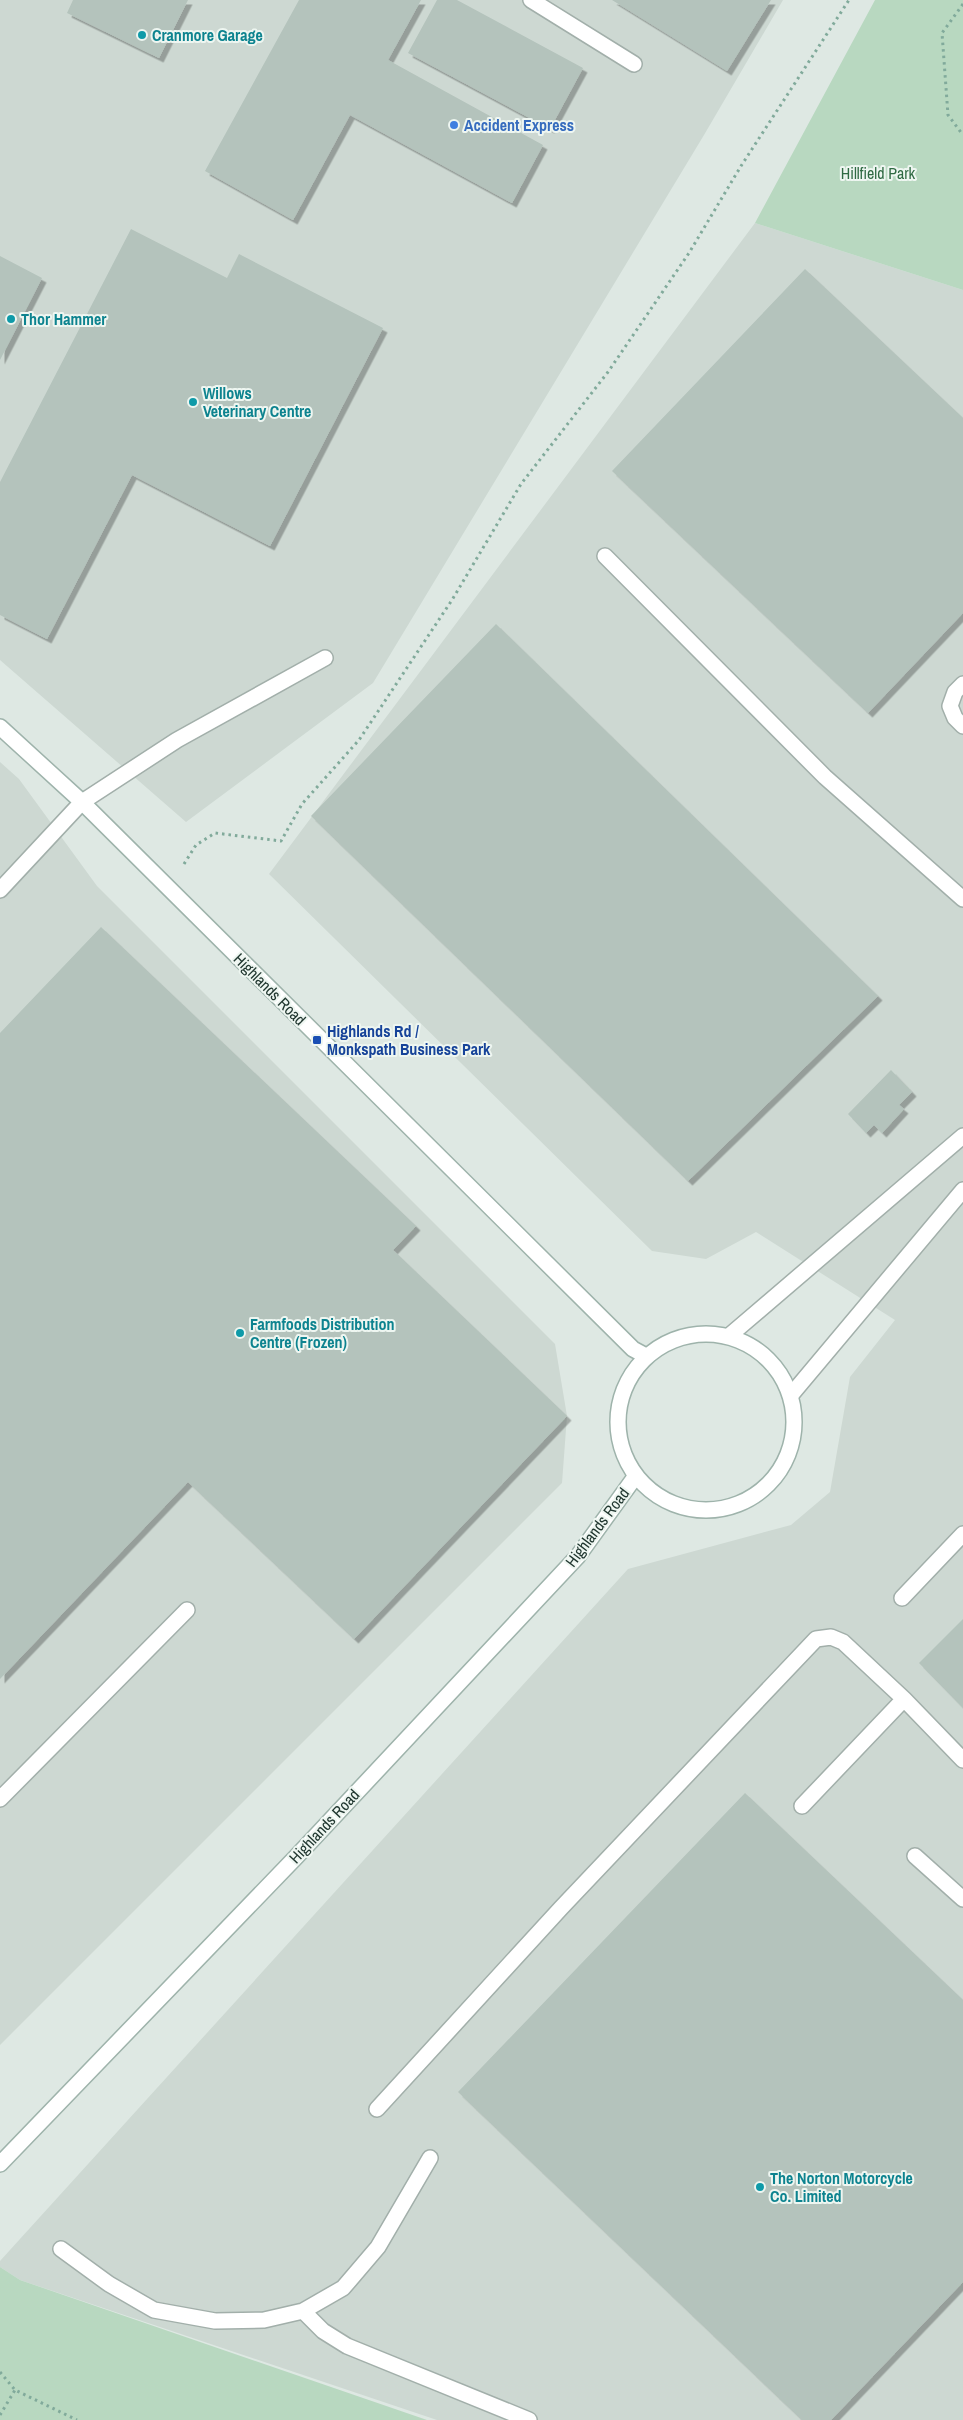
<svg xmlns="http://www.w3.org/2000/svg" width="963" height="2420" font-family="'Archivo Narrow',sans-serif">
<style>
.built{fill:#cdd8d2}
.green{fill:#b8d8c0}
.building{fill:#b4c3bc;filter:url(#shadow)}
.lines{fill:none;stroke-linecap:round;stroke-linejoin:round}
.lane-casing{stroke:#a2afaa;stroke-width:18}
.street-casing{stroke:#a2afaa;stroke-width:18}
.secondary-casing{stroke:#9eb3ab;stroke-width:18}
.path{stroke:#81aa9b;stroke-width:3;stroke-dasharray:2.5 4;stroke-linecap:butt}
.lane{stroke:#fff;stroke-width:15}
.street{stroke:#fff;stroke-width:15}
.secondary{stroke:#fff;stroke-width:15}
.culture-dot{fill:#0f9aa8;stroke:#eef6f1;stroke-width:2}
.shop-dot{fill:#3f7fe0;stroke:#eef6f1;stroke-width:2}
.transit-dot{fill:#1a4fb4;stroke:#eef6f1;stroke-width:2}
.labels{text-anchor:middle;stroke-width:4;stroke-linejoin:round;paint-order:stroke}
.culture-label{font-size:16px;font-weight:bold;fill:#0d838f;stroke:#eef6f1;text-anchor:start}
.shop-label{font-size:16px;font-weight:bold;fill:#366cbe;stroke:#eef6f1;text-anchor:start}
.park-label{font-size:16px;fill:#2f6a43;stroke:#eef6f1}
.street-label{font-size:16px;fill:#213730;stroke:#eef6f1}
.transit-label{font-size:16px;font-weight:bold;fill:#164399;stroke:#eef6f1;text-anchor:start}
</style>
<defs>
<filter id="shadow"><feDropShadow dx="4.5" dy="4.5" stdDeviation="0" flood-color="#0004"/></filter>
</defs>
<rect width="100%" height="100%" fill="#dee8e3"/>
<path class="built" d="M 0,0 L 783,0 L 704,135 L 373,683 L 186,822 L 0,660 Z
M 755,223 L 963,290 L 963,2420 L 437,2420 L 20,2280 L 0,2267 L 0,2261 L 628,1569 L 791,1525 L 830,1492 L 850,1377 L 895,1320 L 756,1232 L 706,1259 L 652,1251 L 269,874 Z
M 0,762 L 19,779 L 97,886 L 555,1344 L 567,1416 L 562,1483 L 0,2045 Z"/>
<path class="green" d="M 875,0 L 963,0 L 963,290 L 755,223 Z
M 0,2267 L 20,2280 L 427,2420 L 0,2420 Z"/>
<path class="building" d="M 73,0 L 188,0 L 159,58 L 67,13 Z
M 299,0 L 421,0 L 388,60 L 543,145 L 512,203 L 350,115 L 293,220 L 205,171 Z
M 437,0 L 457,0 L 583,68 L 550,129 L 408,53 Z
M 612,0 L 771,0 L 727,71 Z
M 131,229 L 227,278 L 239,254 L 383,328 L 270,546 L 132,475 L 47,639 L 0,615 L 0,482 Z
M 0,256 L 42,278 L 0,360 Z
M 805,269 L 963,418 L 963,613 L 868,713 L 612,471 Z
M 496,624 L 878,996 L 688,1181 L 311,816 Z
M 101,927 L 416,1226 L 393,1250 L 567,1416 L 354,1639 L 188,1482 L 0,1679 L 0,1033 Z
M 891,1070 L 912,1092 L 899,1105 L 904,1109 L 882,1133 L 874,1125 L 866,1133 L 848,1114 Z
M 963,1619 L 963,1708 L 919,1663 Z
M 745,1793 L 963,2000 L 963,2282 L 831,2420 L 802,2420 L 458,2092 Z"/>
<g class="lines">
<g class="lane-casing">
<path id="lane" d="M 531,0 L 634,64
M 605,556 L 825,777 L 963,899
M 963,684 L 955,692 L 950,706 L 955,718 L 963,726
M 82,802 L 177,740 L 325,658
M 729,1336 L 963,1136
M 791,1395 L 963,1190
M 902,1598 L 963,1534
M 0,1799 L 187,1610
M 802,1806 L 904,1699
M 915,1856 L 963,1899
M 377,2109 L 561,1908 L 816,1639 L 831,1637 L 843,1642 L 904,1699 L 963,1760
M 61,2249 L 109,2284 L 154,2310 L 215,2321 L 264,2320 L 303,2311 L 343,2288 L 378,2247 L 430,2158
M 303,2311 L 323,2331 L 347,2346 L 529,2420"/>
</g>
<g class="street-casing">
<path id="street" d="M 0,890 L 82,802"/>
</g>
<g class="secondary-casing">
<path id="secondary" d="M 0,727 L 82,802 L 633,1349 L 646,1356
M618 1422a88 88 0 1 1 176 0a88 88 0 1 1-176 0Z
M 0,2164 L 297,1856 L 578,1556 L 635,1477"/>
</g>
<path class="path" d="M 963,4 L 942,33 L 948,115 L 963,135
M 184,864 L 196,845 L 215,833 L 281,841 L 302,804 L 359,740 L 452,600 L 521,484 L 608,372 L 689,253 L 741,166 L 849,0
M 0,2372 L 15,2390 L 77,2420
M 0,2415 L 15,2390"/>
<use href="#lane" class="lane"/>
<use href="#street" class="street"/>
<use href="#secondary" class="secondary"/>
</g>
<g class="culture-dot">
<circle cx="142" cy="35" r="5"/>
<circle cx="11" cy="319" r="5"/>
<circle cx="193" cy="402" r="5"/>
<circle cx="240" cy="1333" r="5"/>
<circle cx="760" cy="2187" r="5"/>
</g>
<circle class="shop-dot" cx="454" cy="125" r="5"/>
<rect class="transit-dot" x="312" y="1035" width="10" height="10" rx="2.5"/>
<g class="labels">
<g class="culture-label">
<text x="152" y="41">Cranmore Garage</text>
<text x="21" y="325">Thor Hammer</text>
<text x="203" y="399">Willows<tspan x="203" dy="18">Veterinary Centre</tspan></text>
<text x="250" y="1330">Farmfoods Distribution<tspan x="250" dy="18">Centre (Frozen)</tspan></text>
<text x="770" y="2184">The Norton Motorcycle<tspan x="770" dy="18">Co. Limited</tspan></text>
</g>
<g class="shop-label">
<text x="464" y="131">Accident Express</text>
</g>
<g class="park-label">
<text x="878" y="179">Hillfield Park</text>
</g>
<g class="street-label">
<text transform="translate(270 989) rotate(45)" y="6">Highlands Road</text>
<text transform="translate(597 1527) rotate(-53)" y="6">Highlands Road</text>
<text transform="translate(324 1826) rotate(-47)" y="6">Highlands Road</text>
</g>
<g class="transit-label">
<text x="327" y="1037">Highlands Rd /<tspan x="327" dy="18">Monkspath Business Park</tspan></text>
</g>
</g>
</svg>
